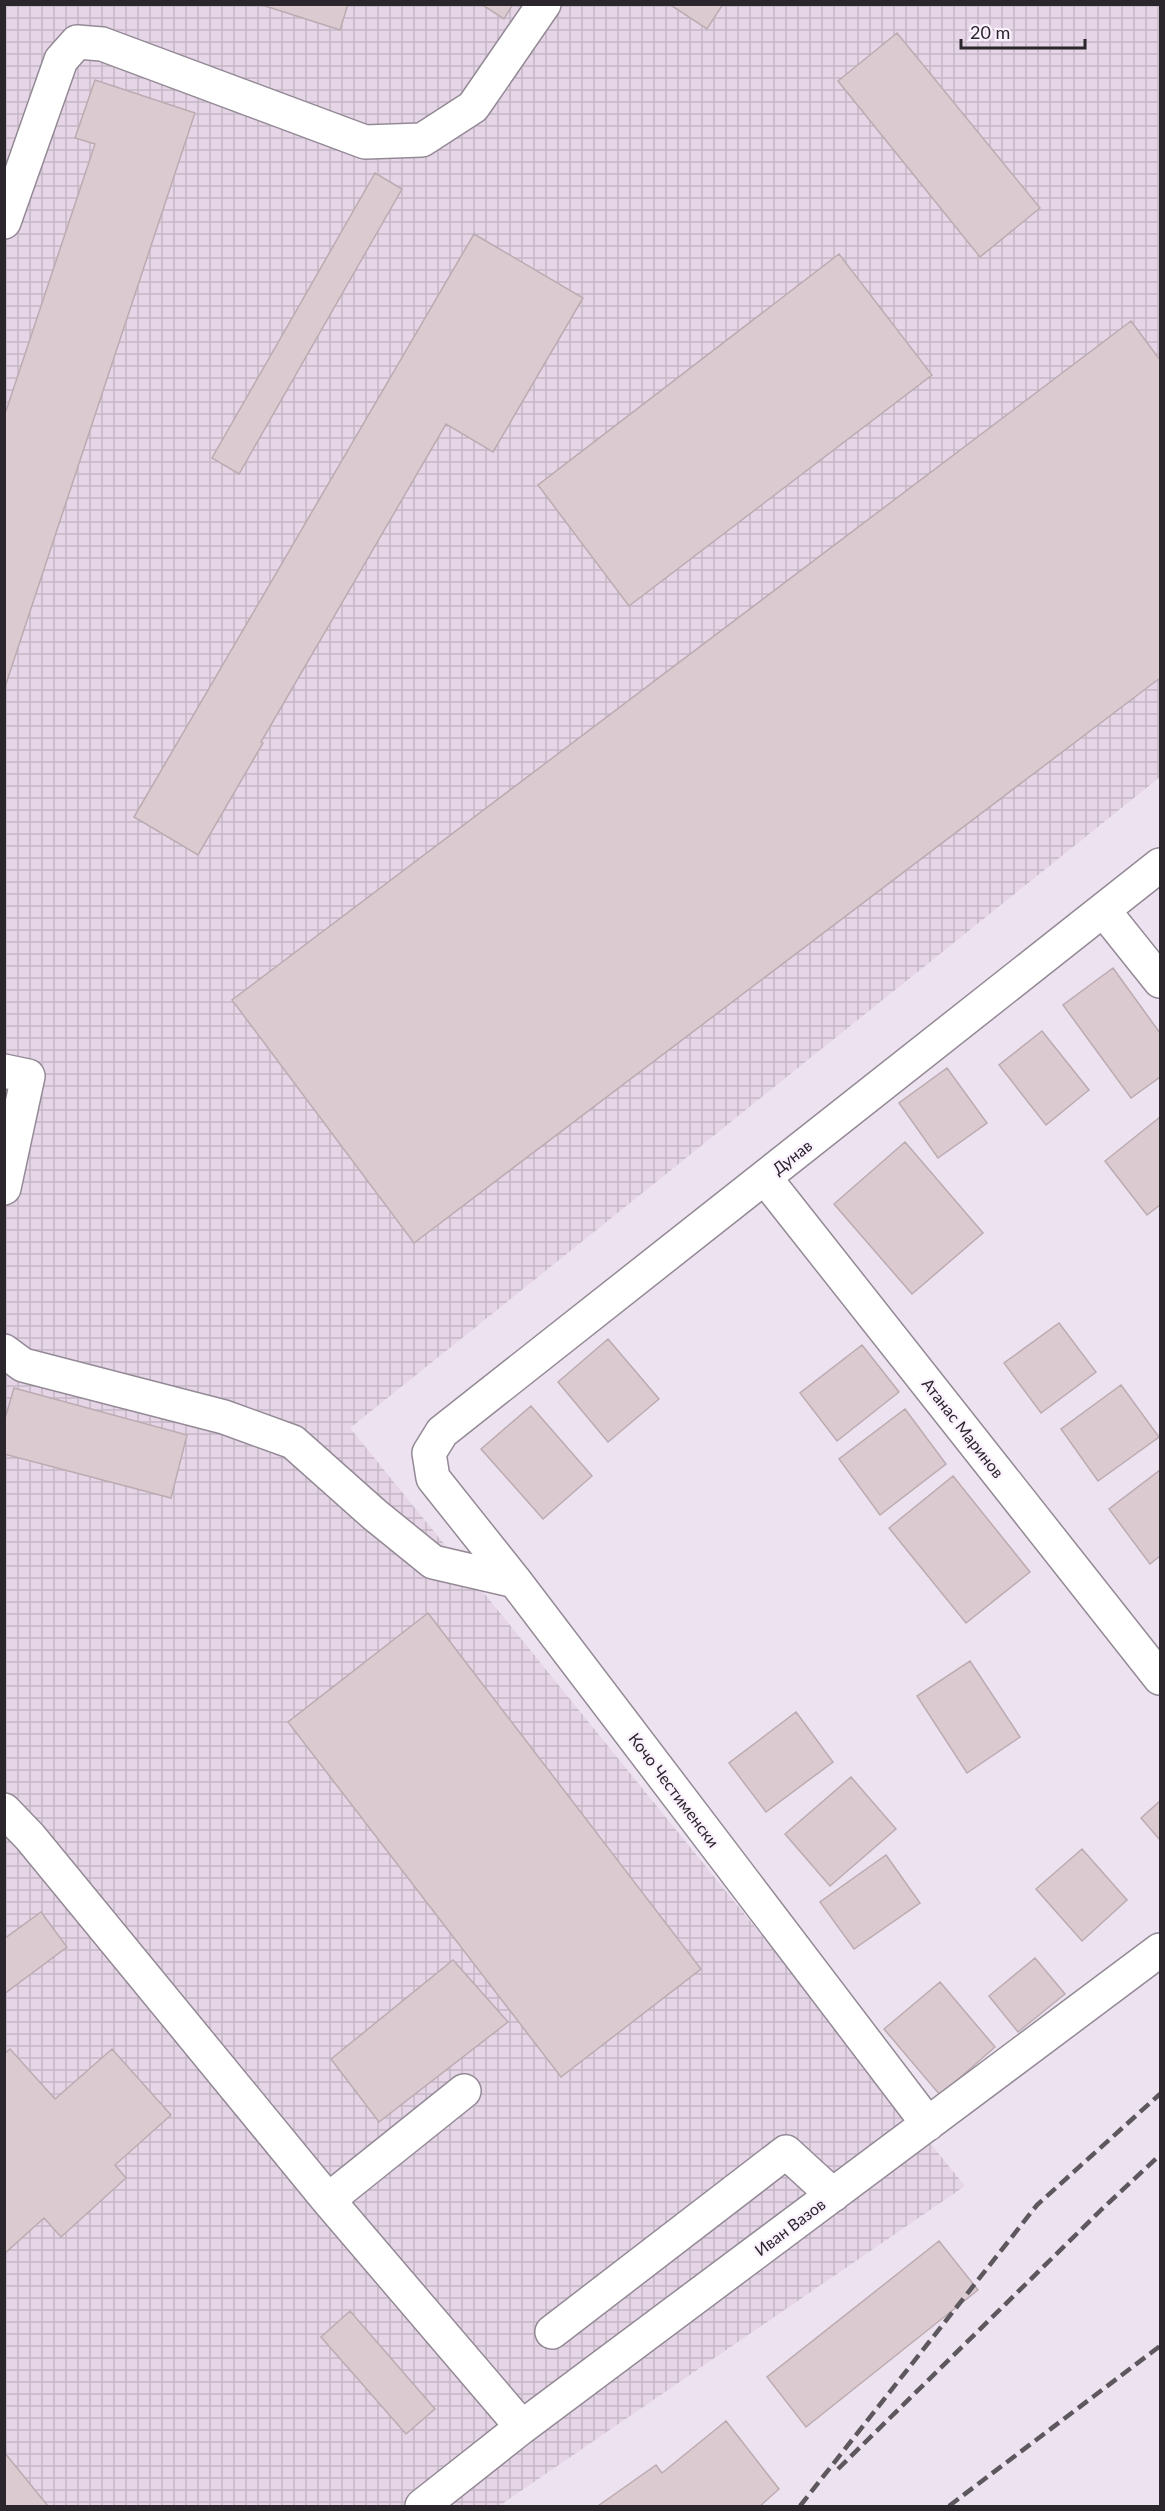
<svg xmlns="http://www.w3.org/2000/svg" width="1165" height="2511" font-family="Lato,sans-serif">
<style>
.industrial{fill:url(#industrial-grid)}
.building{fill:#dbcad0;stroke:#bcabb1;stroke-width:1.5}
.lines{fill:none;stroke-linecap:round;stroke-linejoin:round}
.minor-casing{stroke:#948a96;stroke-width:36}
.minor{stroke:#fff;stroke-width:33}
.rail{stroke:#5d575e;stroke-width:4.5;stroke-dasharray:12 6;stroke-linecap:butt}
.labels{text-anchor:middle;stroke-width:4.5;stroke-linejoin:round;paint-order:stroke}
.street-label{font-size:16px;fill:#2a262b;stroke:#fbf0fd}
</style>
<defs>
<pattern id="industrial-grid" width="8" height="8" patternUnits="userSpaceOnUse" patternTransform="scale(1.5)"><rect width="8" height="8" fill="#e5d5e7"/><path d="M0 4h8M4 0v8" fill="none" stroke="#c5b7c6"/></pattern>
</defs>
<rect width="100%" height="100%" fill="#ede2ef"/>
<path class="industrial" d="M 5,5 L 1160,5 L 1160,777 L 350,1428 L 965,2186 L 499,2506 L 5,2506 Z"/>
<path class="building" d="M 259,4 L 348,4 L 340,30 Z
M 481,4 L 513,4 L 504,19 Z
M 669,4 L 723,4 L 707,29 Z
M 897,33 L 1040,208 L 980,257 L 838,81 Z
M 95,80 L 195,113 L 4,690 L 4,417 L 95,144 L 75,138 Z
M 375,173 L 402,189 L 239,474 L 212,458 Z
M 474,234 L 583,298 L 493,452 L 446,424 L 261,742 L 263,743 L 198,855 L 134,817 Z
M 839,254 L 932,375 L 629,606 L 538,485 Z
M 1131,321 L 1160,360 L 1160,678 L 414,1243 L 232,1000 Z
M 1113,968 L 1160,1033 L 1160,1077 L 1131,1098 L 1063,1005 Z
M 1042,1031 L 1089,1090 L 1046,1125 L 999,1065 Z
M 947,1068 L 987,1123 L 938,1158 L 899,1103 Z
M 1160,1117 L 1160,1205 L 1147,1215 L 1105,1161 Z
M 905,1142 L 983,1233 L 912,1294 L 834,1204 Z
M 1059,1323 L 1096,1372 L 1041,1413 L 1004,1363 Z
M 608,1339 L 659,1399 L 608,1442 L 558,1382 Z
M 862,1345 L 899,1392 L 837,1441 L 800,1393 Z
M 1121,1385 L 1159,1437 L 1098,1481 L 1061,1429 Z
M 14,1388 L 187,1435 L 171,1498 L 4,1454 L 4,1422 Z
M 531,1406 L 592,1476 L 543,1519 L 481,1449 Z
M 905,1409 L 946,1464 L 880,1515 L 839,1459 Z
M 1160,1470 L 1160,1556 L 1150,1564 L 1109,1509 Z
M 953,1476 L 1030,1572 L 966,1623 L 889,1528 Z
M 428,1613 L 701,1969 L 561,2077 L 288,1722 Z
M 970,1661 L 1020,1737 L 967,1773 L 917,1696 Z
M 796,1712 L 833,1762 L 766,1812 L 729,1763 Z
M 851,1777 L 896,1829 L 830,1886 L 785,1834 Z
M 1160,1801 L 1160,1840 L 1141,1818 Z
M 1082,1849 L 1127,1900 L 1082,1941 L 1036,1889 Z
M 886,1855 L 920,1903 L 854,1949 L 820,1902 Z
M 41,1912 L 67,1947 L 4,1994 L 4,1939 Z
M 1035,1958 L 1065,1994 L 1018,2032 L 989,1996 Z
M 453,1960 L 508,2022 L 379,2122 L 331,2059 Z
M 940,1982 L 995,2047 L 940,2095 L 884,2029 Z
M 10,2049 L 55,2099 L 112,2049 L 171,2115 L 115,2165 L 126,2178 L 61,2237 L 44,2218 L 4,2254 L 4,2054 Z
M 939,2241 L 978,2290 L 806,2427 L 767,2377 Z
M 350,2311 L 435,2409 L 406,2434 L 321,2337 Z
M 726,2421 L 779,2489 L 760,2506 L 598,2506 L 656,2465 L 662,2473 Z
M 4,2452 L 48,2506 L 4,2506 Z"/>
<g class="lines">
<g class="minor-casing">
<path id="minor" d="M 4,222 L 61,60 L 77,42 L 102,44 L 365,142 L 422,140 L 473,107 L 544,4
M 1104,911 L 1160,981
M 4,1071 L 28,1076 L 4,1188
M 765,1178 L 1160,1678
M 4,1351 L 23,1365 L 224,1417 L 293,1442 L 375,1515 L 433,1562 L 515,1581
M 4,1810 L 30,1837 L 328,2200 L 522,2427
M 928,2124 L 515,1581 L 433,1478 L 429,1453 L 442,1432 L 1160,865
M 328,2200 L 464,2091
M 552,2332 L 786,2152 L 833,2195
M 422,2506 L 522,2427 L 1160,1950"/>
</g>
<use href="#minor" class="minor"/>
<path class="rail" d="M 838,2469 L 1102,2209 L 1160,2155
M 800,2506 L 1037,2205 L 1160,2094
M 949,2506 L 1160,2346"/>
</g>
<g class="labels">
<g class="street-label">
<text transform="translate(792 1157) rotate(-38)" y="6">Дунав</text>
<text transform="translate(963 1428) rotate(52)" y="6">Атанас Маринов</text>
<text transform="translate(674 1790) rotate(53)" y="6">Кочо Честименски</text>
<text transform="translate(790 2227) rotate(-37)" y="6">Иван Вазов</text>
</g>
</g>
<rect width="1165" height="2511" fill="none" stroke="#2a262b" stroke-width="12"/>
<path d="M961 39v9h124v-9" fill="none" stroke="#2a262b" stroke-width="3"/>
<text x="970" y="39" font-size="18" fill="#2a262b" stroke="#fbf0fd" stroke-width="4.5" paint-order="stroke">20 m</text>
</svg>
